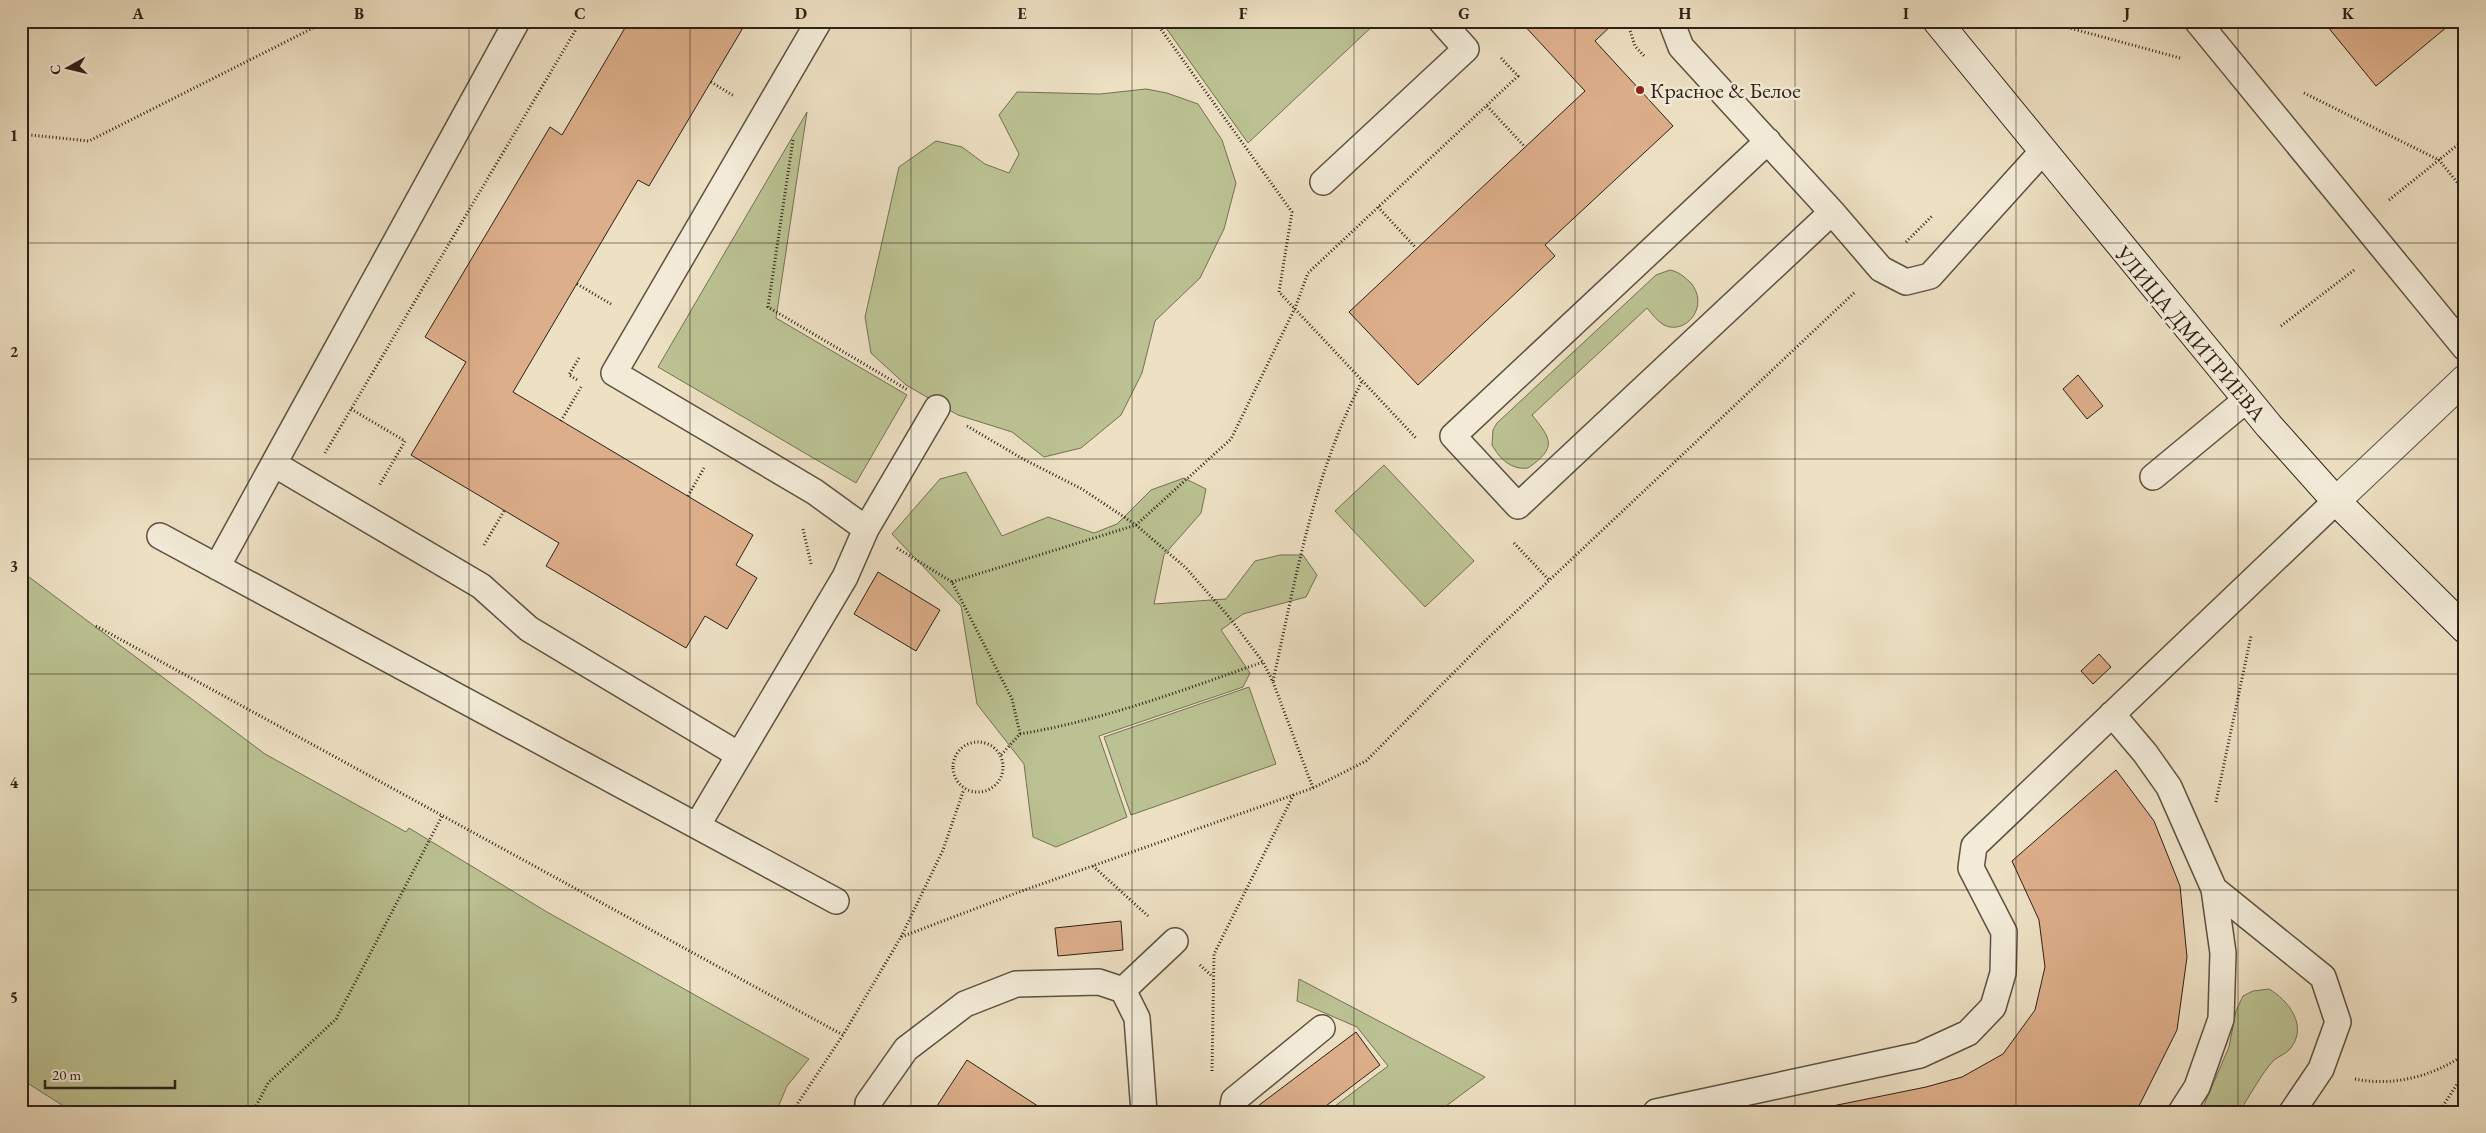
<svg xmlns="http://www.w3.org/2000/svg" width="2486" height="1133" font-family="'EB Garamond',serif">
<style>
.green{fill:#bbc192;stroke:#747154}
.building{fill:#dcae8a;stroke:#2e2117}
.lines{fill:none;stroke-linecap:round;stroke-linejoin:round}
.lane-casing{stroke:#5e5142;stroke-width:28}
.street-casing{stroke:#5e5142;stroke-width:30}
.secondary-casing{stroke:#2e2117;stroke-width:30}
.path{stroke:#2e2117;stroke-width:3;stroke-dasharray:1 2.5;stroke-linecap:butt}
.lane{stroke:#f3ebd8;stroke-width:25}
.street{stroke:#f3ebd8;stroke-width:28}
.secondary{stroke:#f3ebd8;stroke-width:28}
.grid{fill:none;stroke:#2e2117;stroke-width:1;stroke-opacity:0.55}
.poi-dot{fill:#8f2418;stroke:#f3ebd8;stroke-width:2}
.labels{text-anchor:middle;stroke-width:5;stroke-linejoin:round;paint-order:stroke}
.poi-label{font-size:22px;fill:#2e2117;stroke:#f3ebd8;text-anchor:start}
.street-label{font-size:22px;fill:#2e2117;stroke:#f3ebd8}
.neatline{fill:none;stroke:#2e2117;stroke-width:2}
.grid-label{font-size:16px;text-anchor:middle;font-weight:bold;fill:#2e2117}
</style>
<rect width="100%" height="100%" fill="#ede0c3"/>
<filter id="stains"><feTurbulence type="fractalNoise" baseFrequency=".004" numOctaves="4"/><feColorMatrix values="0 0 0 0 .2 0 0 0 0 .09 0 0 0 0 .02 0 0 0 .5 -.17"/></filter>
<radialGradient id="worn" r=".72"><stop offset=".6" stop-color="#630" stop-opacity="0"/><stop offset="1" stop-color="#630" stop-opacity=".3"/></radialGradient>
<path class="green" d="M 1161,21 L 1378,21 L 1248,143 Z
M 1146,89 L 1167,93 L 1198,104 L 1222,140 L 1236,183 L 1224,229 L 1200,278 L 1155,321 L 1142,373 L 1121,415 L 1081,448 L 1044,457 L 1012,432 L 958,415 L 906,385 L 871,353 L 865,317 L 899,167 L 936,141 L 962,147 L 985,164 L 1009,173 L 1019,154 L 999,115 L 1017,92 L 1100,94 Z
M 807,112 L 776,318 L 907,395 L 856,483 L 658,367 Z
M 1670,270 C 1679,272 1683,276 1690,282 C 1711,305 1686,336 1664,325 C 1657,321 1652,314 1647,308 L 1532,415 C 1551,439 1558,447 1528,468 C 1511,470 1500,459 1492,445 L 1493,430 L 1497,423 L 1656,275 Z
M 1384,465 L 1474,561 L 1425,607 L 1335,511 Z
M 966,472 L 1002,536 L 1048,517 L 1094,533 L 1117,524 L 1151,490 L 1184,478 L 1206,489 L 1201,513 L 1164,555 L 1154,604 L 1226,599 L 1255,561 L 1280,555 L 1303,555 L 1317,575 L 1306,597 L 1243,614 L 1221,630 L 1250,673 L 1243,687 L 1099,736 L 1127,817 L 1056,847 L 1033,837 L 1024,764 L 977,704 L 961,606 L 892,534 L 940,479 Z
M 21,571 L 265,754 L 406,832 L 409,828 L 547,912 L 809,1059 L 787,1086 L 776,1112 L 73,1112 L 21,1079 Z
M 1249,687 L 1276,764 L 1131,815 L 1104,737 Z
M 1299,979 L 1485,1077 L 1438,1112 L 1327,1112 L 1388,1066 L 1357,1027 L 1297,1001 Z
M 2269,989 C 2288,1000 2309,1026 2290,1049 C 2286,1054 2279,1056 2274,1060 C 2261,1074 2250,1096 2239,1112 L 2201,1112 L 2229,1047 L 2236,1011 L 2243,996 L 2253,991 Z"/>
<path class="building" d="M 629,21 L 747,21 L 649,186 L 638,180 L 513,392 L 753,535 L 736,565 L 757,578 L 727,629 L 705,616 L 686,648 L 546,566 L 559,543 L 411,455 L 466,362 L 425,337 L 550,127 L 562,135 Z
M 1520,21 L 1616,21 L 1595,41 L 1673,126 L 1545,245 L 1555,256 L 1418,385 L 1349,312 L 1585,91 Z
M 2323,21 L 2454,21 L 2376,86 Z
M 2078,375 L 2103,406 L 2087,419 L 2063,389 Z
M 878,572 L 940,610 L 916,651 L 854,614 Z
M 2099,654 L 2111,667 L 2093,684 L 2081,671 Z
M 2116,770 L 2154,821 L 2180,886 L 2187,957 L 2177,1030 L 2140,1104 L 2133,1112 L 1803,1112 L 1926,1087 L 1962,1077 L 2003,1054 L 2035,1010 L 2045,967 L 2039,920 L 2012,861 Z
M 1121,921 L 1123,950 L 1058,956 L 1055,928 Z
M 1356,1032 L 1380,1065 L 1318,1112 L 1250,1112 Z
M 967,1060 L 1047,1112 L 933,1112 Z"/>
<g class="lines">
<g class="lane-casing">
<path id="lane" d="M 1671,21 L 1681,47 L 1832,212 L 1881,269 L 1906,282 L 1930,276 L 2042,152
M 2197,21 L 2465,348
M 1768,141 L 1453,436 L 1518,506 L 1832,212
M 1323,182 L 1466,49 L 1441,21
M 274,464 L 481,586 L 529,629 L 739,755
M 2153,477 L 2246,400
M 866,529 L 937,408
M 160,536 L 836,901
M 217,567 L 517,21
M 2112,714 L 2145,753 L 2169,787 L 2214,889 L 2223,953 L 2221,1019 L 2197,1087 L 2181,1112
M 697,826 L 845,577 L 866,529 L 815,492 L 614,373 L 819,21
M 2214,889 L 2323,977 L 2338,1022 L 2321,1069 L 2292,1112
M 1123,990 L 1175,941
M 868,1112 L 868,1103 L 906,1049 L 965,1004 L 1016,984 L 1099,982 L 1123,990 L 1137,1018 L 1144,1112
M 1232,1112 L 1234,1100 L 1322,1028
M 1656,1112 L 1920,1055 L 1968,1033 L 1993,1007 L 2003,973 L 2004,932 L 1971,868 L 1974,846 L 2336,501"/>
</g>
<g class="street-casing">
<path id="street" d="M 2336,501 L 2465,379"/>
</g>
<g class="secondary-casing">
<path id="secondary" d="M 1937,21 L 2269,426 L 2336,501 L 2465,629"/>
</g>
<path class="path" d="M 1155,21 L 1292,212 L 1279,292 L 1416,438
M 1627,21 L 1635,46 L 1645,57
M 2044,21 L 2180,58
M 711,82 L 734,96
M 2304,93 L 2439,160 L 2465,192
M 1487,106 L 1525,147
M 21,134 L 89,141 L 327,21
M 793,140 L 768,307 L 908,390
M 2389,200 L 2465,139
M 1378,207 L 1416,248
M 1906,242 L 1933,215
M 577,284 L 611,304
M 2281,326 L 2354,270
M 579,358 L 569,375 L 579,381
M 351,409 L 405,441 L 379,486
M 561,421 L 581,387
M 967,426 L 1023,459 L 1082,489 L 1136,525 L 1186,568 L 1229,617 L 1263,662 L 1273,682 L 1313,788
M 325,453 L 581,21
M 688,496 L 704,468
M 803,529 L 811,564
M 1514,543 L 1550,581
M 484,545 L 504,511
M 897,548 L 952,582 L 1012,699 L 1020,734 L 1001,755
M 952,582 L 1136,525 L 1231,439 L 1295,308 L 1308,273 L 1518,76 L 1500,57
M 96,626 L 843,1035 L 901,937 L 1019,892 L 1313,788 L 1366,761 L 1488,638 L 1855,292
M 1273,681 C 1296,577 1313,476 1362,381
M 1020,734 C 1104,720 1183,690 1263,662
M953 767a25 25 0 1 1 50 0a25 25 0 1 1-50 0Z
M 2216,802 L 2251,636
M 1093,866 L 1148,916
M 901,937 L 943,850 L 964,789
M 1200,965 L 1213,977
M 1212,1071 L 1214,954 L 1294,794
M 2355,1079 C 2393,1087 2434,1076 2465,1054
M 253,1112 L 268,1083 L 336,1019 L 442,816
M 792,1112 L 843,1035
M 2439,1112 L 2465,1072"/>
<use href="#lane" class="lane"/>
<use href="#street" class="street"/>
<use href="#secondary" class="secondary"/>
</g>
<path class="grid" d="M 248,21 L 248,1112M 469,21 L 469,1112M 690,21 L 690,1112M 911,21 L 911,1112M 1132,21 L 1132,1112M 1354,21 L 1354,1112M 1575,21 L 1575,1112M 1795,21 L 1795,1112M 2016,21 L 2016,1112M 2238,21 L 2238,1112M 21,243 L 2465,243M 21,459 L 2465,459M 21,674 L 2465,674M 21,890 L 2465,890"/>
<circle class="poi-dot" cx="1640" cy="90" r="5"/>
<g class="labels">
<g class="poi-label">
<text x="1650" y="98">Красное &amp; Белое</text>
</g>
<g class="street-label">
<text transform="translate(2191 333) rotate(50)" y="8">УЛИЦА ДМИТРИЕВА</text>
</g>
</g>
<rect width="2486" height="1133" fill="none" stroke="#ede0c3" stroke-width="55"/>
<g transform="translate(68 68) rotate(262)" stroke="#f3ebd8" stroke-width="4" paint-order="stroke">
<path d="M0-4L9 19L0 12L-9 19Z" fill="#2e2117"/>
<text y="-8" font-size="14" font-weight="bold" text-anchor="middle" fill="#2e2117">С</text>
</g>
<path d="M45 1080v8h130v-8" fill="none" stroke="#2e2117" stroke-width="2.5"/>
<text x="52" y="1080" font-size="15" fill="#2e2117" stroke="#f3ebd8" stroke-width="4" paint-order="stroke">20 m</text>
<rect x="28" y="28" width="2430" height="1078" class="neatline"/>
<g class="grid-label">
<text x="138" y="19">A</text>
<text x="359" y="19">B</text>
<text x="580" y="19">C</text>
<text x="801" y="19">D</text>
<text x="1022" y="19">E</text>
<text x="1243" y="19">F</text>
<text x="1464" y="19">G</text>
<text x="1685" y="19">H</text>
<text x="1906" y="19">I</text>
<text x="2127" y="19">J</text>
<text x="2348" y="19">K</text>
<text x="14" y="141">1</text>
<text x="14" y="357">2</text>
<text x="14" y="572">3</text>
<text x="14" y="788">4</text>
<text x="14" y="1003">5</text>
</g>
<rect width="100%" height="100%" filter="url(#stains)"/>
<rect width="100%" height="100%" fill="url(#worn)"/>
</svg>
